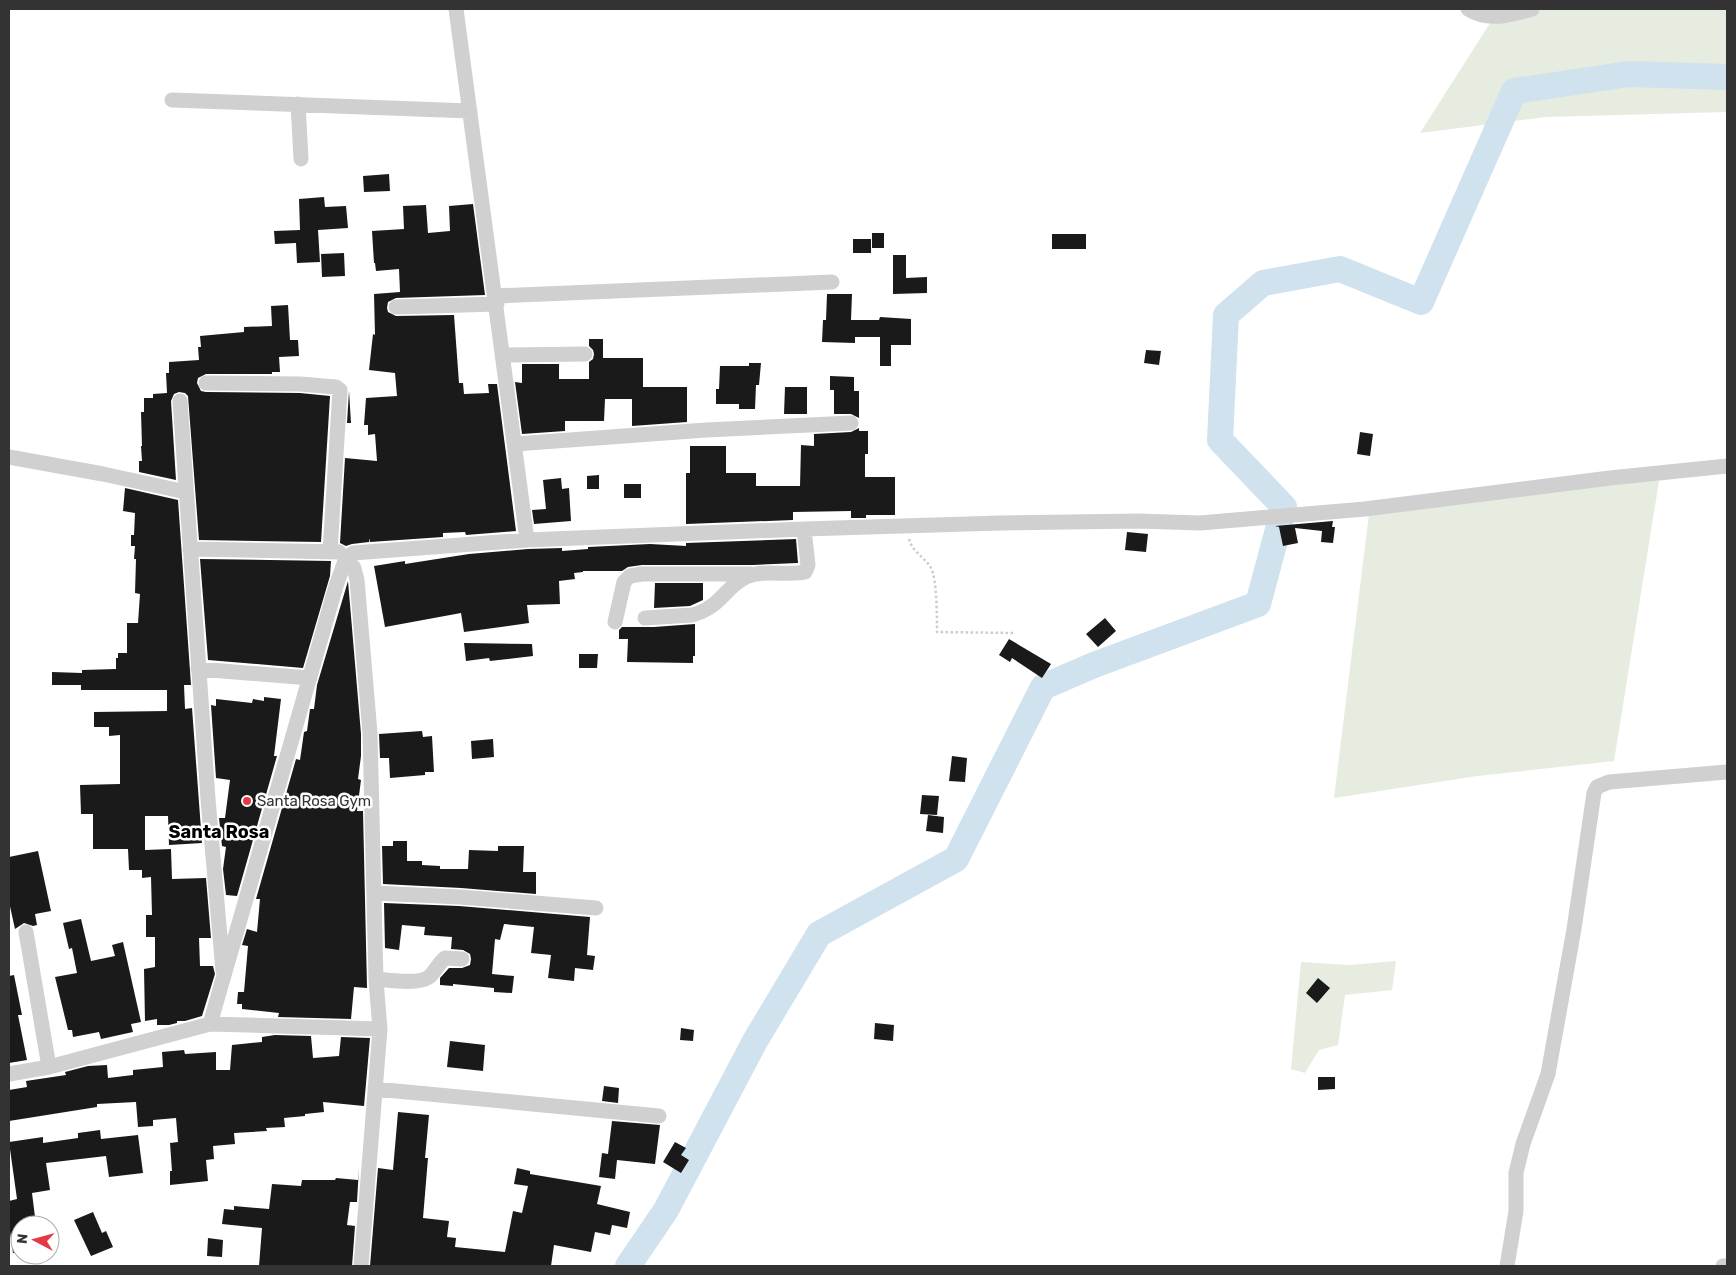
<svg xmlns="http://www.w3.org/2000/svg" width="1736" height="1275" font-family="Rubik,sans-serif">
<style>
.green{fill:#e6ecdf}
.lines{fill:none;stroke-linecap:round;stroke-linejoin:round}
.river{stroke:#cfe2ee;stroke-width:26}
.building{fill:#1a1a1a}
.path{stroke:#cdcdcd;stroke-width:2.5;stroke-dasharray:2.5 2.5;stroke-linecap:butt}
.minor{stroke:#d0d0d0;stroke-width:15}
.poi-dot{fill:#e63946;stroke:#fff;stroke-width:2}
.labels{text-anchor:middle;stroke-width:5;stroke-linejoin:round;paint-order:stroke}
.poi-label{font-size:15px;fill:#333;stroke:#fff;text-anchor:start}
.quarter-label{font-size:18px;font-weight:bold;fill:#000;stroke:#fff}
</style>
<rect width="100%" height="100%" fill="#fff"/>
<path class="green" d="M 1499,9 L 1727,9 L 1727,112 L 1546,117 L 1420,133 Z
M 1659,481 L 1614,761 L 1477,776 L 1334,798 L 1369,514 L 1604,483 Z
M 1396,961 L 1392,990 L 1345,995 L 1338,1045 L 1319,1050 L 1305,1073 L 1291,1069 L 1301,962 L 1350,965 Z"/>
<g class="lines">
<path class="river" d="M 628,1266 L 666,1210 L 755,1041 L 819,934 L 956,859 L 1043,687 L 1094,665 L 1258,604 L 1284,507 L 1220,440 L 1226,315 L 1263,283 L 1340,269 L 1421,302 L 1514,91 L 1629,74 L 1727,77"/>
</g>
<path class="building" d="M 389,174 L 390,191 L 364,192 L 363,176 Z
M 324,197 L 325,207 L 346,206 L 348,228 L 318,230 L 320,262 L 297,263 L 296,243 L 275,244 L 274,231 L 300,230 L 299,199 Z
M 473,204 L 485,295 L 396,298 L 388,302 L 387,308 L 388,312 L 396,316 L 454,315 L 459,383 L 463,383 L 464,394 L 489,393 L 488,384 L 497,384 L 516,531 L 466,535 L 465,532 L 443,533 L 443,537 L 370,542 L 370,538 L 369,542 L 352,544 L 346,546 L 340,543 L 345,458 L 377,461 L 375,434 L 368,435 L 368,425 L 364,425 L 366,398 L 397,396 L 395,373 L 369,370 L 373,334 L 375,335 L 374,294 L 400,292 L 399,269 L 376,271 L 375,263 L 374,263 L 372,231 L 404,229 L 403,206 L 426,205 L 428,233 L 450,231 L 449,206 Z
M 872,233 L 884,233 L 884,248 L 872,248 Z
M 1052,234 L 1086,234 L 1086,249 L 1052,249 Z
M 853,239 L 871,239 L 871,253 L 853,253 Z
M 344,253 L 345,276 L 322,277 L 321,254 Z
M 893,255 L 906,255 L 906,278 L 927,277 L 927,293 L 893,294 Z
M 827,294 L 852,294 L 851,320 L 879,320 L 880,317 L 911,319 L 911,345 L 891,345 L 891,366 L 880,366 L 880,337 L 855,337 L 855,343 L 822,342 L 823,320 L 826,320 Z
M 288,305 L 290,340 L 298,340 L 299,356 L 279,357 L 280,372 L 272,372 L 272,374 L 206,374 L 198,378 L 197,383 L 201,391 L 206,392 L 300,393 L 330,396 L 321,542 L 199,540 L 188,396 L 185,393 L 179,392 L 174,394 L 171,401 L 176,480 L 139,472 L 139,461 L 142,461 L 141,446 L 142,446 L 141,412 L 144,412 L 144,398 L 153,398 L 153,394 L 167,393 L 166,373 L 169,373 L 169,362 L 199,360 L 198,347 L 201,347 L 200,336 L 244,332 L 244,327 L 272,326 L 271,306 Z
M 589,339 L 603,339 L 603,358 L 643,358 L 643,387 L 687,387 L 687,422 L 632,426 L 632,399 L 605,399 L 604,421 L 565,421 L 565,431 L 522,434 L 515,382 L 522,383 L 522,364 L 559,364 L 559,379 L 589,379 L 589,362 L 593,359 L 594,354 L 593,350 L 589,346 Z
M 1146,350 L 1161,351 L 1159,365 L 1144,363 Z
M 749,363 L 761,363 L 759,385 L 756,385 L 755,409 L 739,409 L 739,404 L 716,404 L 716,389 L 719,389 L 720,366 L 749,366 Z
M 830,376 L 854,377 L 854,391 L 859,391 L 859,418 L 851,414 L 834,414 L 834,390 L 830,390 Z
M 785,387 L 807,387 L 807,414 L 784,414 Z
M 349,391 L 351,423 L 347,423 Z
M 859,428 L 859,431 L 868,431 L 868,454 L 865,454 L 865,477 L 895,477 L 895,515 L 866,515 L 866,518 L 851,518 L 851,511 L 793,512 L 793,520 L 686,524 L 686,473 L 690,473 L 690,446 L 726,446 L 726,473 L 756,473 L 756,486 L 800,486 L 801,445 L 814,446 L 814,434 L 851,432 Z
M 1360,432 L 1373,434 L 1370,456 L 1357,454 Z
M 599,475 L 599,489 L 587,489 L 587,476 Z
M 561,478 L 562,489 L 569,488 L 571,521 L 534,524 L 532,510 L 546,509 L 543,480 Z
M 624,484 L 641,484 L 641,498 L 624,498 Z
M 125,488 L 178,500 L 191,685 L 184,685 L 185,709 L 192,708 L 202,843 L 169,845 L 168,816 L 145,816 L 145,850 L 171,849 L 172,879 L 206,878 L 211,938 L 199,938 L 200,966 L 213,966 L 215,974 L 202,1016 L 185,1021 L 177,1021 L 177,1023 L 169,1025 L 157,1025 L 157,1019 L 145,1021 L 144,969 L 155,967 L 155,937 L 146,937 L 146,915 L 152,915 L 151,877 L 142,878 L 142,870 L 129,870 L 128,849 L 93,849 L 93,814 L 81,814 L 80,785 L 120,784 L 120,735 L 109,736 L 109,727 L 94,727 L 94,712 L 167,711 L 167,690 L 81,690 L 81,685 L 52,685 L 52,672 L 82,673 L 82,670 L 116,669 L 116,658 L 118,658 L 118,653 L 127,653 L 127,623 L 138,623 L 140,594 L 135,593 L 136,559 L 134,559 L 135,546 L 131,546 L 131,535 L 134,535 L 135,513 L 123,511 Z
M 1333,521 L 1332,527 L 1335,527 L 1333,543 L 1321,542 L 1322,531 L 1295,528 L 1298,543 L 1283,546 L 1279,527 L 1275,526 Z
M 1127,532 L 1148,534 L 1146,552 L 1125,550 Z
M 796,539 L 798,563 L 753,565 L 642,565 L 628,567 L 622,571 L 583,571 L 583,572 L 574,573 L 575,579 L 559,581 L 560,604 L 527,605 L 529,623 L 464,632 L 461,613 L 385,627 L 374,566 L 405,561 L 405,564 L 469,554 L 528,549 L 562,548 L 562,551 L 588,549 L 588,547 L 650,544 L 686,546 L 686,543 Z
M 200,559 L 331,561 L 330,576 L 303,668 L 208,660 Z
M 348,581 L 361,734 L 361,756 L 358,779 L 361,780 L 357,811 L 363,811 L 367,988 L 354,987 L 351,1019 L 278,1017 L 279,1013 L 242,1009 L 242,1004 L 237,1004 L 238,992 L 244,992 L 248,946 L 242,945 L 247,929 L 257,932 L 260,899 L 256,899 L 296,759 L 300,760 L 304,732 L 307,731 L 310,709 L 314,709 L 317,685 Z
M 655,583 L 703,583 L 703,600 L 690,606 L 654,608 Z
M 1105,618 L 1116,631 L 1098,647 L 1086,634 Z
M 695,624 L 695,656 L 693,656 L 693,663 L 627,662 L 628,639 L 619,639 L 619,630 L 622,627 L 654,627 Z
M 1009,639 L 1051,664 L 1042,678 L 1012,658 L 1010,662 L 999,655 Z
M 464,643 L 532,644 L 533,656 L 490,661 L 489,658 L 466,661 Z
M 579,654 L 598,654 L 597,668 L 579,668 Z
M 264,697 L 281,699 L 274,756 L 277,756 L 237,896 L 226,895 L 223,869 L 226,847 L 222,846 L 219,818 L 225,818 L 230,780 L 216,778 L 211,705 L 216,706 L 216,699 L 252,703 L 253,699 L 264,701 Z
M 422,731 L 423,737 L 432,736 L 434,772 L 425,772 L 425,775 L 390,778 L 389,758 L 380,758 L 379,734 Z
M 493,739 L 494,757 L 472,759 L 471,741 Z
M 952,756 L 967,758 L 965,782 L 949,781 Z
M 922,795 L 939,796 L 937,815 L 920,814 Z
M 928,815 L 944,817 L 943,833 L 926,831 Z
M 393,841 L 407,841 L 407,861 L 422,861 L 422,865 L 440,866 L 440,869 L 468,869 L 469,850 L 498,851 L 498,846 L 524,846 L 523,872 L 536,872 L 536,894 L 461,888 L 383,884 L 382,846 L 393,846 Z
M 38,851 L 51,911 L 35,914 L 37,925 L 33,926 L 24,923 L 15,929 L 9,902 L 9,857 Z
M 384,903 L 459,906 L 590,917 L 587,955 L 595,956 L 593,970 L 575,968 L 574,981 L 548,978 L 551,955 L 531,953 L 534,927 L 504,924 L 500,940 L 495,939 L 492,974 L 514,976 L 512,993 L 494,992 L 494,988 L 453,984 L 453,986 L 440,985 L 440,978 L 449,968 L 462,968 L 470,965 L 471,959 L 470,954 L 463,950 L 451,949 L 452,937 L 424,935 L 425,927 L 402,925 L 399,950 L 385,948 Z
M 81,919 L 91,961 L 115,956 L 112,945 L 123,942 L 141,1022 L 131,1024 L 133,1032 L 101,1039 L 99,1032 L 73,1037 L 72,1030 L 68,1030 L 55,977 L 77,973 L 72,948 L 69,949 L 63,923 Z
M 14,975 L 22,1015 L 18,1015 L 27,1060 L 9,1063 L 9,976 Z
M 1318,978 L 1330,988 L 1317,1003 L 1306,993 Z
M 875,1023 L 894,1025 L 893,1041 L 874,1039 Z
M 681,1028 L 694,1030 L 693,1041 L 680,1040 Z
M 275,1035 L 311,1036 L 313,1058 L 339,1056 L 341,1037 L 370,1038 L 364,1106 L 323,1102 L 324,1112 L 305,1114 L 305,1116 L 284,1118 L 285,1127 L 266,1128 L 267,1131 L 234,1133 L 235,1144 L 213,1146 L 214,1159 L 206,1160 L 208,1181 L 170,1185 L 170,1171 L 172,1171 L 170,1143 L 178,1142 L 176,1118 L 153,1120 L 153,1126 L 138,1127 L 136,1102 L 97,1104 L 97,1107 L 9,1121 L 9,1090 L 27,1087 L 26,1081 L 66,1075 L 65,1072 L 88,1066 L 107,1065 L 108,1078 L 133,1075 L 133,1070 L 163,1067 L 162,1052 L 184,1050 L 185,1054 L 216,1052 L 216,1070 L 230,1070 L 232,1045 L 262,1042 L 262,1037 Z
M 450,1041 L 485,1045 L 483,1071 L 447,1067 Z
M 1318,1077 L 1335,1077 L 1335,1089 L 1318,1090 Z
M 604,1086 L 619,1088 L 618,1103 L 602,1101 Z
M 398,1112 L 429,1115 L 425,1158 L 428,1158 L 423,1218 L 449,1221 L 447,1237 L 456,1238 L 455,1247 L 505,1252 L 513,1211 L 522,1213 L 528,1186 L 514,1184 L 517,1168 L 530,1171 L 530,1174 L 601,1186 L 597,1204 L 630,1212 L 627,1228 L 612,1225 L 610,1235 L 595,1232 L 591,1252 L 554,1245 L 551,1266 L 393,1266 L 379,1265 L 379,1266 L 370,1266 L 378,1168 L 393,1170 Z
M 612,1121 L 660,1125 L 655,1164 L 617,1160 L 615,1179 L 599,1177 L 602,1153 L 608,1154 Z
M 100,1130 L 101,1139 L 138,1135 L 143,1173 L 109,1177 L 106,1156 L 46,1163 L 50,1190 L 32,1193 L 36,1225 L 20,1225 L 20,1253 L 13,1253 L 9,1225 L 9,1201 L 17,1199 L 9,1142 L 43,1137 L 43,1143 L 78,1138 L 78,1133 Z
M 675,1142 L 686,1148 L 681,1155 L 689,1160 L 681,1173 L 663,1162 Z
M 359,1167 L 357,1202 L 350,1202 L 347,1225 L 355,1226 L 352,1266 L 259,1266 L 262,1228 L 222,1224 L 224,1209 L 234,1210 L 234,1206 L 269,1209 L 272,1184 L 301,1186 L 302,1180 L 335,1180 L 336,1178 L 358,1180 Z
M 93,1212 L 102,1233 L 106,1231 L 113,1247 L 91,1256 L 74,1220 Z
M 208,1238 L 223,1240 L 222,1257 L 207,1256 Z"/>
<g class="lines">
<path class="path" d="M 909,539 C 912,552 925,557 931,568 C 937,579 937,618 937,632 L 1014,633"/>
<path class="minor" d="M 456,9 L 527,540
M 1468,9 C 1488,22 1511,15 1532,9
M 172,100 L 470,111
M 298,104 L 301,159
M 495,296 L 832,282
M 396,307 L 497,304
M 503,355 L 585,354
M 206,383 L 300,384 L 336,387 L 340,390 L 330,552
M 180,401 L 208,799 L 223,971
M 515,444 L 706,430 L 851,423
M 9,457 L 103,474 L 186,492
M 190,549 L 339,552
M 346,558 L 354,568 L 357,580 L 370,733 L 376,980 L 380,1029 L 361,1266
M 645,618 L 692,615 C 720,608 725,587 746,577 C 764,569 786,576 805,572 L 808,565 L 804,529
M 615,622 L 624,582 L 630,576 L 642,574 L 751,574
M 198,669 L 310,678
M 374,893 L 460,897 L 596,908
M 26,932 L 49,1067
M 376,979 C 389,980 418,985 429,977 C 435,972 438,964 445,958 L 462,959
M 210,1024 L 380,1029
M 9,1074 L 49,1067 L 210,1024 L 336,586 L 346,558 L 353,553 L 527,540 L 804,529 L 1000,523 L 1138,521 L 1200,523 L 1365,509 L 1610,478 L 1727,466
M 375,1089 L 659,1116
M 1507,1266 L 1516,1211 L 1516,1173 L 1523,1144 L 1548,1074 L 1574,929 L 1594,793 L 1597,787 L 1609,782 L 1727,772
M 1723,1266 L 1727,1266"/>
</g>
<circle class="poi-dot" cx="247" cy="801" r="5"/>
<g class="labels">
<g class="poi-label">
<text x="257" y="806">Santa Rosa Gym</text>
</g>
<g class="quarter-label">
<text x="219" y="838">Santa Rosa</text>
</g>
</g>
<rect width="1736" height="1275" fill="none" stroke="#333333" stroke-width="20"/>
<g transform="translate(35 1240) rotate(276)"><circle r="24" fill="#ffffff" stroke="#adadad"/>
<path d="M0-4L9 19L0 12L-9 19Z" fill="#e63946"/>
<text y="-8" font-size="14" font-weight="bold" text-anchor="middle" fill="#333333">N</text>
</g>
</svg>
